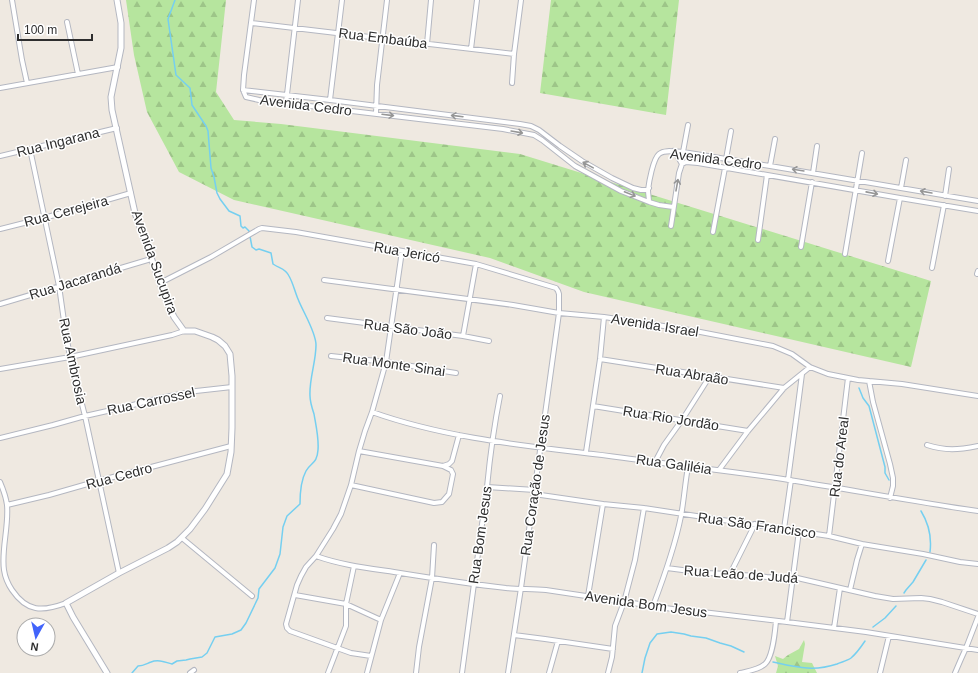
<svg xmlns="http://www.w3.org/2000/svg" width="978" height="673" font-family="Helvetica,sans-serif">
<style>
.forest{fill:url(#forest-firs)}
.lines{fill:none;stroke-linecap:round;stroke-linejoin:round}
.stream{stroke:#75cff0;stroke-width:1.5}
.minor-casing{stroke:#b4b7c1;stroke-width:6}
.tertiary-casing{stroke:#b4b7c1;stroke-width:7}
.minor{stroke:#fff;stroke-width:4}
.tertiary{stroke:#fff;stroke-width:5}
.oneway{stroke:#969696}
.labels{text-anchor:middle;stroke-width:3;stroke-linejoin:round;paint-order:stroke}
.street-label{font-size:14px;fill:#2e2e2e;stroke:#fff}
</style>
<defs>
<pattern id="forest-firs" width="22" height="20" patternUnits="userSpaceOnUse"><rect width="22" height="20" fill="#b6e59e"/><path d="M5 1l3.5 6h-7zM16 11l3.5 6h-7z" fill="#9dc588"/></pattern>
</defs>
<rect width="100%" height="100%" fill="#efe9e1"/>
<path class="forest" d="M 126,0 L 226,0 L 216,92 L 234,120 L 281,124 L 520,154 L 931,281 L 911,367 L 584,292 L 490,258 L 234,200 L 179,172 L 147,112 L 134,55 Z
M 551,0 L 679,0 L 666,115 L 540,93 Z
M 804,640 L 805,644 L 802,662 L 812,663 L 817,673 L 776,673 L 778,666 L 775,656 L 783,659 L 788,655 L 799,649 Z"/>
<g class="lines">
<path class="stream" d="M 859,388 L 863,398 L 869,406 L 885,467 L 885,473 L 889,480
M 921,511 C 929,524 932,536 930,552
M 904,593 L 906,590 L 913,582 L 926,560
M 873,627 L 885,618 L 896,606
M 773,662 C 796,667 813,672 837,664 C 841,662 847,661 851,658 C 857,653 861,647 865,641
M 132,673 L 138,666 C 143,666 146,664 151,662 C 158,659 165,662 172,664 L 177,661 L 186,660 L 190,659 L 202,657 L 207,653 L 215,637 L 232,634 L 241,630 L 246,623 L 258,598 L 259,589 L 275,568 L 280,554 L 283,527 L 287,516 L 300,504 C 300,493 301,480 306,471 C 311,462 317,464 318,450 C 319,438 316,426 314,414 C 312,408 310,402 310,396 C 309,379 316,362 316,345 C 316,332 303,312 298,299 C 295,292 293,283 289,276 C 285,268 280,269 273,264 L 271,253 L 259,249 L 256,250 L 252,247 L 249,231 L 245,227 L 243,228 L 241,226 L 240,216 L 229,211 L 220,199 L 217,193 L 214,177 L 211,168 L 208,131 L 206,126 L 192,105 L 190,88 L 176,75 L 168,19 L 175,0
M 642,673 L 645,658 L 650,643 L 657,634 L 671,632 L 684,634 L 691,636 L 706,638 L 720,643 L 731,646 L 744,652"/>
<g class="minor-casing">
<path id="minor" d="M 12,0 L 22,60 L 27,83
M 254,0 L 244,75 L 243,90 L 246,97 L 259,100 L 503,129 L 534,135 L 542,140 L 575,166 L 621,191 L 649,202 L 659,205 L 673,207
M 67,22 L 78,74
M 251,23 C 339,33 426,44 514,54
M 427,44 L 431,0
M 471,49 L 477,0
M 512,83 L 514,54 L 521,0
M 0,88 L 118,67
M 243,90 L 330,100 L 520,124 L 531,126 L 539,130 L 560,146 L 582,161 L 612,178 L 633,188 L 641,190 L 647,190 L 649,188
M 330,100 L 342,0
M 286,103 L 298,0
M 376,114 L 377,85 L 387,0
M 30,149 L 59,286 L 65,328 L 70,357 L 85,416 L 119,573
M 673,151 L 678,157 L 682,164
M 683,152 L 688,125
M 0,156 L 117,128
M 726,159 L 731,131
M 770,166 L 775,139
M 813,173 L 817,146
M 901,188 L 906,160
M 945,196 L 949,169
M 649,202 C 649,198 648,194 648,190 C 649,182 653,159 659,154 C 665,149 676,152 683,152 L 770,166 L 978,201
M 671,226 L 679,173 L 682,164 L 686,162 L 698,163 L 900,198 L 978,211
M 0,229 L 44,218 L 131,193
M 713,232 L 725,168
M 758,240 L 767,175
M 801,247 L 812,182
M 845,254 L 862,153
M 888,261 L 900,198
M 932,268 L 944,205
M 977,274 L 978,271
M 324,280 L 513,305 L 559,313 L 604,317 L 690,330 L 773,346 L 792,354 L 810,367 L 828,374 L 858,380 L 902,384 L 978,396
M 160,283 L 211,257 L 259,229 L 262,228 L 296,232 L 476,264 L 556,288 L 558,291 L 559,294 L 559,313 L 521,588 L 508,673
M 0,304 L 151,259
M 327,318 L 463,336 L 489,341
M 463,336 L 476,264
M 331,356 L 386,362 L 456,373
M 600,359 L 784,388
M 0,369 L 70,357 L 172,335 L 184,331
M 869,381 L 873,402 L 890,464 L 893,478 L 893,486 L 890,498
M 593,406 L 748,431
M 372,412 C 462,444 560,448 654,462 C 699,468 744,473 789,480 C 852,490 915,502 978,511
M 0,438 L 53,425 L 85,416 L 125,407 L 160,398 L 196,391 L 232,387
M 927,445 C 946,451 958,450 978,446
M 359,451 L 443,466 L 449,464 L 452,461 L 459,435
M 586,452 L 600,359 L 604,317
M 655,462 L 664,445 L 682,420 L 710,376
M 719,470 L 748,431 L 784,388 L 810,367
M 788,480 L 798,405 L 802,374
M 0,482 C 3,489 6,497 7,505 C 9,527 1,550 4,570 C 5,577 8,584 12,590 C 27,612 42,612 66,603
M 351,485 L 434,503 L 442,502 L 449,494 L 453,474 L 451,470 L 443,466
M 487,487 L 535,490
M 534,494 L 603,504 L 644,508 L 829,536 L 862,544 L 923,554 L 960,562 L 978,564
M 7,505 L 49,495 L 98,481 L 231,446
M 784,529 L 791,480
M 829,536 L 848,378
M 182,538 L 252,596
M 316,556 C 341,565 367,568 394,572 C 431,578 469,584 506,588 C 520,589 533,589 546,590 L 679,610 L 694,611 L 787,622 L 866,632 L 978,650
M 667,568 L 705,573 L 730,574 L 767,577 L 786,578 L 793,577 L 875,596 L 893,599 L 921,598 L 930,599 L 942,602 L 978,614
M 730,574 L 755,524
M 850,590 L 857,560 L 862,544
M 295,595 L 346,604 L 381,620
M 588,596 L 603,504
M 653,606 C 664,577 675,547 681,516 C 684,500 685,483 688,467
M 787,622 L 799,531
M 834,628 L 840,588
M 514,635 L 545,639 L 613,649
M 371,656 L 351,653 L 290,631 L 287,628 L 286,624 L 297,585 L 301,576 L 306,567 L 316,556 L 333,529 L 341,514 L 351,485 L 359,451 L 365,431 L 372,412 L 386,362 L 402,251
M 190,673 L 194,670
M 328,673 L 346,626 L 346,604 L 354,566
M 367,673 L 381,620 L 400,573
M 416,673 L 419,647 L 432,578 L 434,545
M 462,673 L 487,487 C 490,456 494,426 500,396
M 549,673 L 558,641
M 608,673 L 612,657 L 615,626 L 624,602 L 635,560 L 644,508
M 740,673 C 748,671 758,670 765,664 C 773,657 775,632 776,621
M 880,673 L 889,636
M 955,673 L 961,659 L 966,648 L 978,617"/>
</g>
<g class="tertiary-casing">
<path id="tertiary" d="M 107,673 L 73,617 L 66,603 L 119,573 L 168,548 L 177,542 L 190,529 L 205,509 L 227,474 L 231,452 L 232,428 L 232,376 L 230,354 L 225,346 L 218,340 L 212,337 L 195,331 L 184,331 L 174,317 L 167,302 L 135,213 L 112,110 L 111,97 L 112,92 L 121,48 L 121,23 L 117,0"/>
</g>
<use href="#minor" class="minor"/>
<use href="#tertiary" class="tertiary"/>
</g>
<defs><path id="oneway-shaft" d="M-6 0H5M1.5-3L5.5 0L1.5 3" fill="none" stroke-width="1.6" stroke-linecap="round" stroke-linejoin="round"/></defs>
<g class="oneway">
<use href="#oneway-shaft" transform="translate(388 115) rotate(7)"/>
<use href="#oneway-shaft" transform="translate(457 116) rotate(-173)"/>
<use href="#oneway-shaft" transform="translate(517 132) rotate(10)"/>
<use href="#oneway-shaft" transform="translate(588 165) rotate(-151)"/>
<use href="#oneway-shaft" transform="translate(798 170) rotate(-171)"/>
<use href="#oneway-shaft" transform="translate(677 185) rotate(-80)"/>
<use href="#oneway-shaft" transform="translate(926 192) rotate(-170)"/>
<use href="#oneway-shaft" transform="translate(872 193) rotate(11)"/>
<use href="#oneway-shaft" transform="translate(630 194) rotate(22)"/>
</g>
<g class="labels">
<g class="street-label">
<text transform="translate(383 38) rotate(7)" y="5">Rua Embaúba</text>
<text transform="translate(306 105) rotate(7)" y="5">Avenida Cedro</text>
<text transform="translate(58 142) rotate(-14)" y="5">Rua Ingarana</text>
<text transform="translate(716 159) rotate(7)" y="5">Avenida Cedro</text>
<text transform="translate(66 211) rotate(-15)" y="5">Rua Cerejeira</text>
<text transform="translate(407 252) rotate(10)" y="5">Rua Jericó</text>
<text transform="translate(155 262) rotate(70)" y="5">Avenida Sucupira</text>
<text transform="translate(75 281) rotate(-17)" y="5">Rua Jacarandá</text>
<text transform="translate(655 325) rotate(9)" y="5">Avenida Israel</text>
<text transform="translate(408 329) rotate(7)" y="5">Rua São João</text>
<text transform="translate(73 361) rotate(78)" y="5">Rua Ambrosia</text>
<text transform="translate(394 364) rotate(8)" y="5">Rua Monte Sinai</text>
<text transform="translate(692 374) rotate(9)" y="5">Rua Abraão</text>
<text transform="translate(151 401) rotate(-12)" y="5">Rua Carrossel</text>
<text transform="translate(671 418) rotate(9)" y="5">Rua Rio Jordão</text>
<text transform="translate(839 457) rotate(-83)" y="5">Rua do Areal</text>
<text transform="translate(674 464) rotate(8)" y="5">Rua Galiléia</text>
<text transform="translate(119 476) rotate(-15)" y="5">Rua Cedro</text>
<text transform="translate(535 485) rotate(-82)" y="5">Rua Coração de Jesus</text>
<text transform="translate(757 525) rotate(8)" y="5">Rua São Francisco</text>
<text transform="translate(480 535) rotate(-82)" y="5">Rua Bom Jesus</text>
<text transform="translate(741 574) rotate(4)" y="5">Rua Leão de Judá</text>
<text transform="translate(646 604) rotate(8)" y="5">Avenida Bom Jesus</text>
</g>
</g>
<g transform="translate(36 637) rotate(188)"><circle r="19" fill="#ffffff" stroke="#ababab"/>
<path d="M0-3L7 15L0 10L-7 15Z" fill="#4264fb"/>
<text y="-6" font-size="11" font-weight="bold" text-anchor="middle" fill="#2e2e2e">N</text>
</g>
<path d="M18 34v6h74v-6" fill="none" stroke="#2e2e2e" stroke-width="2"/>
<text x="24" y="34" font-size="12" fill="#2e2e2e" stroke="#ffffff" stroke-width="3" paint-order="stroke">100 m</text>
</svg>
